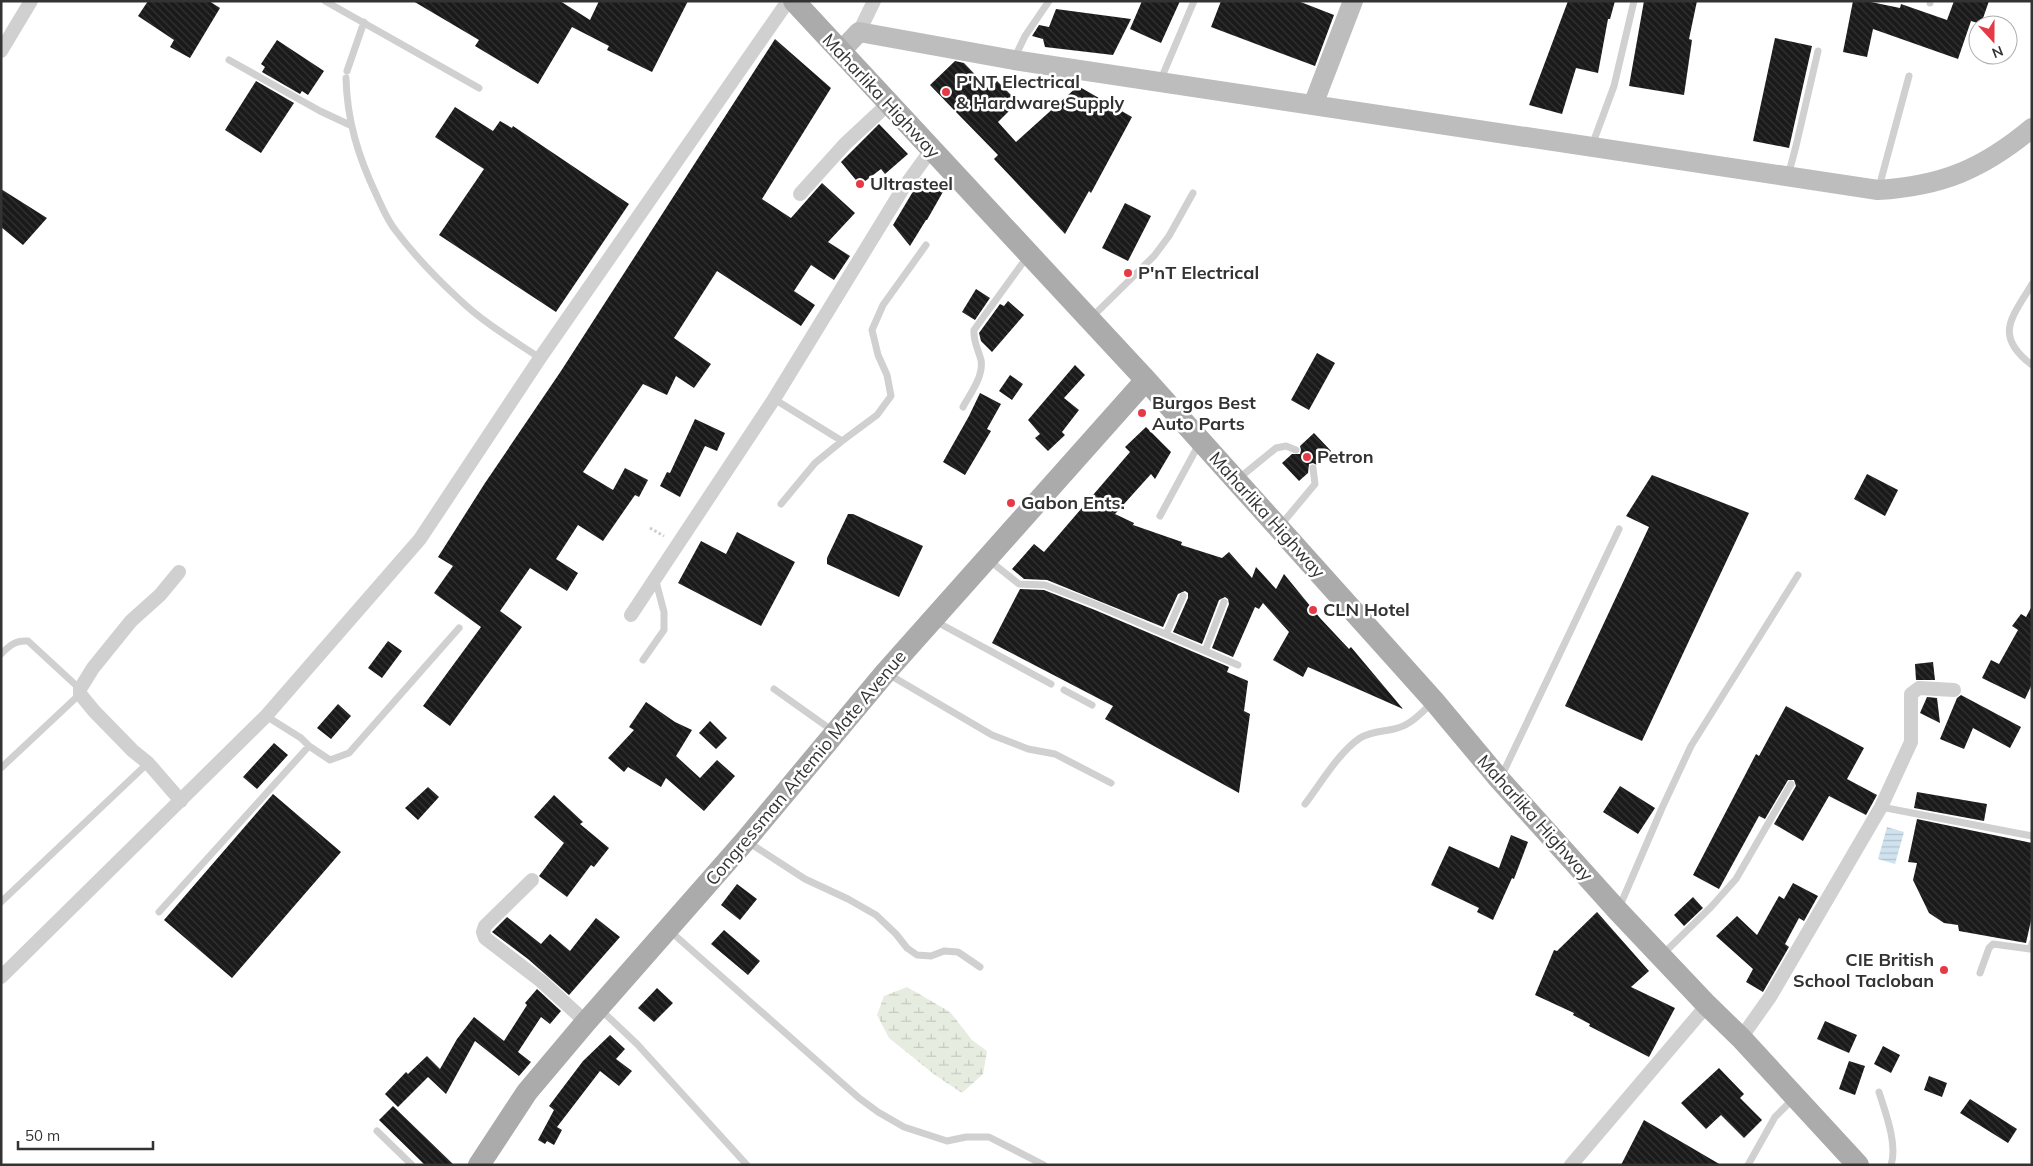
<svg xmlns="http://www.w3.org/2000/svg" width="2033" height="1166" font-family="Mulish,sans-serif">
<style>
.wetland{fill:url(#wetland-marsh)}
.water{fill:url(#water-rules)}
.building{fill:url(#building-back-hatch)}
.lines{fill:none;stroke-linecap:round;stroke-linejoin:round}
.path{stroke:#cdcdcd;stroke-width:3;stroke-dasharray:2.5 2.5;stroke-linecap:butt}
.lane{stroke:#d0d0d0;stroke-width:7}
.street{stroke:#d0d0d0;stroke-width:14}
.secondary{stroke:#bdbdbd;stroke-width:20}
.primary{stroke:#ababab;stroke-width:22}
.poi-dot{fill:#e63946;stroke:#fff;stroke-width:2}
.labels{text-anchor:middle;stroke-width:5;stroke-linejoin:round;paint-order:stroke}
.poi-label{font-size:18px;font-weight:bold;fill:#333;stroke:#fff;text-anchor:start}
.street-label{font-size:18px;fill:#333;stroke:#fff}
</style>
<defs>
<pattern id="wetland-marsh" width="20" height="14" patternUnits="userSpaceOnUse" patternTransform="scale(1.25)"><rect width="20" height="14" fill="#e6ecdf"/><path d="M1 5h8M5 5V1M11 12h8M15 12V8" fill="none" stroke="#c6cbc0"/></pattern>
<pattern id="water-rules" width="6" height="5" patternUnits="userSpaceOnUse" patternTransform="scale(1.25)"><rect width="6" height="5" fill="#cfe2ee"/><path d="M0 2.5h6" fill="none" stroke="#b2c2cd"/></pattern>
<pattern id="building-back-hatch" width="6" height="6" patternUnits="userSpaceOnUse" patternTransform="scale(1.25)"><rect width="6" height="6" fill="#1a1a1a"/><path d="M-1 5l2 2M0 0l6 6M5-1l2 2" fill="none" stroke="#333"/></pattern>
</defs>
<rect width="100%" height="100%" fill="#fff"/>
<path class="wetland" d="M 907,987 L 950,1012 L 972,1040 L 987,1051 L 983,1074 L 962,1093 L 935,1075 L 889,1038 L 877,1015 L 884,996 Z"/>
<path class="water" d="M 1887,827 L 1904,832 L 1895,864 L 1878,859 Z"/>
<path class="building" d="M 148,1 L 209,1 L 220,8 L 190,58 L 170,47 L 174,40 L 138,16 Z
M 413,1 L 560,1 L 590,20 L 599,1 L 688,1 L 652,72 L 607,50 L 609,46 L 572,27 L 538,84 L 475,46 L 479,40 Z
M 1142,1 L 1180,1 L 1161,43 L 1130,29 Z
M 1221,1 L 1298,1 L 1334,15 L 1315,66 L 1211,27 Z
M 1568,1 L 1615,1 L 1610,19 L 1608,19 L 1598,73 L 1576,68 L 1562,114 L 1529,105 Z
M 1644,1 L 1697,1 L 1689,39 L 1692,40 L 1684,95 L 1629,86 Z
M 1853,1 L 1866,1 L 1900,8 L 1901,4 L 1947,20 L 1954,1 L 1989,1 L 1981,24 L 1971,21 L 1958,59 L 1873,29 L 1867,57 L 1843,52 Z
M 1056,9 L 1131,19 L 1113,55 L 1045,47 L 1043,39 L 1032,36 L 1039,25 L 1049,27 Z
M 1775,38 L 1812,46 L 1789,148 L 1753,141 Z
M 775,39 L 831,88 L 762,199 L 791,218 L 822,183 L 855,213 L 828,242 L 850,256 L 834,280 L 811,265 L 794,291 L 815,305 L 801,326 L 717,271 L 674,338 L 711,364 L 694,388 L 676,376 L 667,395 L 643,384 L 583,472 L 613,490 L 625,468 L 648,480 L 639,497 L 635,495 L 603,541 L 578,525 L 556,559 L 578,573 L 567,591 L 530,568 L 500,611 L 522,627 L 450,726 L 423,706 L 481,627 L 434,593 L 453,566 L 438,557 L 485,483 L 561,371 Z
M 277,40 L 324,71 L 308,95 L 302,91 L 300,94 L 262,72 L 265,67 L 261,64 Z
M 955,61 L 964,63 L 990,90 L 997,81 L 1018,102 L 998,122 L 1016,142 L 1078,86 L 1132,117 L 1091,193 L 1089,191 L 1065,234 L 994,159 L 998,155 L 956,112 L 960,104 L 954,110 L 930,85 Z
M 256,81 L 294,103 L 261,153 L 225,130 Z
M 455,107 L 493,131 L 500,121 L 512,128 L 513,126 L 629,204 L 556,312 L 439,235 L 484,169 L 435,137 Z
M 879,124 L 908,154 L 885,174 L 881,169 L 860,185 L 841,162 Z
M 921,178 L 944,190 L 927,220 L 926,220 L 910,246 L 893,225 Z
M 1,189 L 47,218 L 23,245 L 1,227 Z
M 1125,203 L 1151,216 L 1128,261 L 1102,248 Z
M 976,289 L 990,298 L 975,320 L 962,312 Z
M 1008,301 L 1024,315 L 992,352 L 981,341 L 979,333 L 1000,304 L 1004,306 Z
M 1317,353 L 1335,363 L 1309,410 L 1291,400 Z
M 1075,365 L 1085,375 L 1064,398 L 1079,410 L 1062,432 L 1065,435 L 1048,451 L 1035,438 L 1040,434 L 1028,420 Z
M 1010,375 L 1023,384 L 1012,400 L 999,391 Z
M 980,393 L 1001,404 L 987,429 L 991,431 L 965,475 L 943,462 L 969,416 Z
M 695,419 L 725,433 L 717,451 L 705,446 L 680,497 L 660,486 L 667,472 L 670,473 Z
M 1146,427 L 1171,452 L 1155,479 L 1151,474 L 1115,514 L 1134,523 L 1133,525 L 1182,542 L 1181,545 L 1222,558 L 1229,552 L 1252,578 L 1256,567 L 1276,589 L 1284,574 L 1320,618 L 1349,649 L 1351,647 L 1403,709 L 1308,667 L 1303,677 L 1273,660 L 1289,632 L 1263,603 L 1259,609 L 1255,607 L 1233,657 L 1212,648 L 1229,604 L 1228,599 L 1225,597 L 1219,600 L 1202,644 L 1173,632 L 1188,598 L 1188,593 L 1185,591 L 1178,594 L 1163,627 L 1047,580 L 1024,579 L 1012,569 L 1034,544 L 1044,552 L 1130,452 L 1125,447 Z
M 1314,433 L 1331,451 L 1317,465 L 1313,463 L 1309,464 L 1308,473 L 1299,481 L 1282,463 L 1292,454 L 1300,454 L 1301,450 L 1300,446 Z
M 1867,474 L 1898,490 L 1885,516 L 1854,499 Z
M 1652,475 L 1749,513 L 1642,741 L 1565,706 L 1649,527 L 1626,516 Z
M 848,514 L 853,514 L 923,546 L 899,597 L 827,564 L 827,558 Z
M 737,532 L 795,562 L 761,626 L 678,583 L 701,541 L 726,554 Z
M 1020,589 L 1044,590 L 1095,610 L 1229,667 L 1227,672 L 1248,681 L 1244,711 L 1250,714 L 1239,793 L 1105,719 L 1113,706 L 992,643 Z
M 2032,606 L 2032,684 L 2025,699 L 1982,678 L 1991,660 L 1999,664 L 2018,630 L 2012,626 L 2021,614 L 2026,617 Z
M 388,641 L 402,651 L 382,678 L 368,668 Z
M 1933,662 L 1935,680 L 1916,680 L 1915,664 Z
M 1961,695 L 2021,727 L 2010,748 L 1973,728 L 1964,749 L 1940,739 L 1957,698 Z
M 1927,697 L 1937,698 L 1940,723 L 1920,713 Z
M 646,702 L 675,722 L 692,730 L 676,756 L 700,778 L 717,760 L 735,776 L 704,811 L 666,778 L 661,787 L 628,767 L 624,772 L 608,758 L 634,730 L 629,727 Z
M 338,704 L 351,716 L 331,739 L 317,728 Z
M 1786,706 L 1864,748 L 1847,779 L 1877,795 L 1866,815 L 1829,796 L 1803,841 L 1774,824 L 1796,786 L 1794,780 L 1788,780 L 1765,819 L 1759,816 L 1719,889 L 1693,875 L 1756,754 L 1759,756 Z
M 710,721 L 727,738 L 716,749 L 699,733 Z
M 274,743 L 288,755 L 257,789 L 243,777 Z
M 1620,786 L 1655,808 L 1638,834 L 1603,812 Z
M 428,787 L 439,797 L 418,820 L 405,808 Z
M 1917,792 L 1987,804 L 1984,821 L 1914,808 Z
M 273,794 L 341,852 L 232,978 L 164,920 Z
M 554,795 L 583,822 L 580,824 L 609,848 L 594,867 L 591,865 L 567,897 L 539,876 L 564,843 L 534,817 Z
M 1917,819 L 2032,843 L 2032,916 L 2026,943 L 1959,931 L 1958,925 L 1944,923 L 1929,913 L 1913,880 L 1917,863 L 1908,862 Z
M 1511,835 L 1528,842 L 1514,879 L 1512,878 L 1493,920 L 1477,912 L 1479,908 L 1431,885 L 1449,846 L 1499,868 Z
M 1793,883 L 1818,896 L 1804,921 L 1799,918 L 1785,944 L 1789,947 L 1763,992 L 1746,982 L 1753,969 L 1716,936 L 1737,916 L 1757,935 L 1779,896 L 1784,899 Z
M 737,884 L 757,899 L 740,920 L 721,905 Z
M 1693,897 L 1703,908 L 1684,926 L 1674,915 Z
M 1597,912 L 1649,971 L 1631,987 L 1675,1008 L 1649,1057 L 1589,1026 L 1590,1024 L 1573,1015 L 1574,1013 L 1535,995 L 1554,950 L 1557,951 Z
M 507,917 L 541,944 L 550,934 L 570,951 L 596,918 L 620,937 L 569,995 L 528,959 L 492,932 Z
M 724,930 L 760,961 L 748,975 L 711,944 Z
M 657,988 L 673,1003 L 654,1022 L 638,1008 Z
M 537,989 L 561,1011 L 550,1024 L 541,1017 L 518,1052 L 531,1062 L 519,1076 L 475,1041 L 446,1094 L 428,1077 L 398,1107 L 385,1094 L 406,1072 L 408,1074 L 427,1056 L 440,1069 L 457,1039 L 474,1017 L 504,1041 L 527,1005 L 525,1003 Z
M 1825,1021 L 1857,1035 L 1849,1053 L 1817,1039 Z
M 610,1035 L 625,1049 L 616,1059 L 632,1071 L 619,1086 L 600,1071 L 557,1127 L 562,1130 L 554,1145 L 547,1141 L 545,1144 L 538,1140 L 554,1110 L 549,1106 L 583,1061 Z
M 1883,1046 L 1900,1055 L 1891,1073 L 1874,1064 Z
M 1849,1061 L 1865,1066 L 1855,1095 L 1839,1089 Z
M 1719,1068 L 1744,1094 L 1740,1098 L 1762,1120 L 1744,1138 L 1721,1115 L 1706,1129 L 1681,1103 Z
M 1929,1076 L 1947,1083 L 1942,1097 L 1924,1090 Z
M 1970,1099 L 2017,1129 L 2008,1143 L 1960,1113 Z
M 393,1106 L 454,1165 L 425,1165 L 379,1120 Z
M 1644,1120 L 1680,1141 L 1721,1165 L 1621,1165 Z"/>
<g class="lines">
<path class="path" d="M 650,528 L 664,536"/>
<path class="lane" d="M 325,1 L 479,88
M 1930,3 L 1930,1
M 1015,57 L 1025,36 L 1049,1
M 229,60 L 320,111 L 350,125
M 347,71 L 364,22
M 346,78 C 347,120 358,156 376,194 C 382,207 387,220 396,231 C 415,256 437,279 460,300 C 484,323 513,340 540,358
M 1161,79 L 1194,1
M 1587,142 L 1594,140 L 1614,86 L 1634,1
M 1788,176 L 1796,146 L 1818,51
M 1879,187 L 1909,76
M 2032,284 C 2012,318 1993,335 2032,365
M 1092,317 L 1154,256 L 1169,236 L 1193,193
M 774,399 L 842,441 L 877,415 L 891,396 L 887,375 L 878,355 L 872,330 L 883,305 L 926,245
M 963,407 C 970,394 984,376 981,360 C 978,349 973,341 974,330 L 1027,257
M 1238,479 L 1276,448 L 1286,446 L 1296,450
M 781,504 L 815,463 L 842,441
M 1160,516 L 1199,444
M 1280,526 L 1315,484 L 1313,468
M 990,561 L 1019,584 L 1045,585 L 1097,605 L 1238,665
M 935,621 L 1051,684
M 1166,634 L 1183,596
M 1205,651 L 1224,602
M 1,654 C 10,645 16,640 28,641 L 80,689
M 643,660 L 664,630 L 664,612 L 655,578
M 888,674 L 992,735 L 1028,749 L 1055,754 L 1111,783
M 774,689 L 833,731
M 1064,690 L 1092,705
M 266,716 L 301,738 L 309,746 L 330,760 L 349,753 L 459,628
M 1,768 L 80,694
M 1502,775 L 1619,529
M 1305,804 C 1321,783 1339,752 1360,738 C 1372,731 1381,732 1394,729 C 1410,726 1421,713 1432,703
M 1881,807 L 2032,836
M 748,842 L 805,879 L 848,899 L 876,915 L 896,934 L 907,948 L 917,955 L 931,956 L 944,951 L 958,952 L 980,967
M 1,902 L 148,763
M 1619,908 L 1662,808 L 1691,746 L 1798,575
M 159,912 L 309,746
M 670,931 L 859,1098 L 878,1112 L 904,1127 L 947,1141 L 966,1137 L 989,1137 L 1044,1165
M 1663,954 L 1711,907 L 1736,879 L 1791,784
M 1980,973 L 1989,948 L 1993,944 L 2030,949 L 2032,943
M 601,1010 L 637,1044 L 747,1165
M 1879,1092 C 1885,1111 1898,1145 1891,1165
M 377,1131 L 412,1165
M 1748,1165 L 1775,1117 L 1792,1100"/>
<path class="street" d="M 859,32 L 874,1
M 1,51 L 31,1
M 800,194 L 845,144 L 888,104
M 179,572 L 160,595 L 131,621 L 93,668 L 80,689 L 80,694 L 94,711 L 133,751 L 148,763 L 181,801
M 631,615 L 774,399 L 902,190 L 931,150
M 532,880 L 485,926 L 483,932 L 485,938 L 541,981 L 586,1022
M 1,977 L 266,716 L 420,539 L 540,358 L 788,1
M 1741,1038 L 1770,997 L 1881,807 L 1911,742 L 1911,694 L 1919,688 L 1954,690
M 1571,1165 L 1707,1005"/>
<path class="secondary" d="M 840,52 L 859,32 L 1014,60 L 1878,190 C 1942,186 1983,169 2032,128
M 1313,105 L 1353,1"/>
<path class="primary" d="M 794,1 L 1146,380 L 1434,701 L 1500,780 L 1618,911 L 1707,1005 L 1741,1038 L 1858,1165
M 479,1165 L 527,1092 L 586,1022 L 745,841 L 885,673 L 1146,380"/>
</g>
<g class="poi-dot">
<circle cx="946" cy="92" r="5"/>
<circle cx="860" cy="184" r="5"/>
<circle cx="1128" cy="273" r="5"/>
<circle cx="1142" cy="413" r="5"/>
<circle cx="1307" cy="457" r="5"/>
<circle cx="1011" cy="503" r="5"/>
<circle cx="1313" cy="610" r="5"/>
<circle cx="1944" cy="970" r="5"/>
</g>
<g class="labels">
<g class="poi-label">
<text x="956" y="88">P'NT Electrical<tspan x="956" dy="21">&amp; Hardware Supply</tspan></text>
<text x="870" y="190">Ultrasteel</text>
<text x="1138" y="279">P'nT Electrical</text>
<text x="1152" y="409">Burgos Best<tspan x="1152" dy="21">Auto Parts</tspan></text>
<text x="1317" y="463">Petron</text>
<text x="1021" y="509">Gabon Ents.</text>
<text x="1323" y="616">CLN Hotel</text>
<text x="1934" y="966" text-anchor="end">CIE British<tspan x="1934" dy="21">School Tacloban</tspan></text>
</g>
<g class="street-label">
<text transform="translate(881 96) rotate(47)" y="6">Maharlika Highway</text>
<text transform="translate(1267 515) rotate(48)" y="6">Maharlika Highway</text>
<text transform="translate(806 768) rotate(-50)" y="6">Congressman Artemio Mate Avenue</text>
<text transform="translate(1535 818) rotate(48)" y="6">Maharlika Highway</text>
</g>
</g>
<rect width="2033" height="1166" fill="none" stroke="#333333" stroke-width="5"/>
<g transform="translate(1993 40) rotate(159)"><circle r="24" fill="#ffffff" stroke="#adadad"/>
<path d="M0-4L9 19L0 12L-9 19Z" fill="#e63946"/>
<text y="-8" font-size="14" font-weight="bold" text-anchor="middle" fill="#333333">N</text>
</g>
<path d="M18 1141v8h135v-8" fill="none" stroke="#333333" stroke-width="2.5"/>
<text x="25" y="1141" font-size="15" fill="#333333" stroke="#ffffff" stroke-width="4" paint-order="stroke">50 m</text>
</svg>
